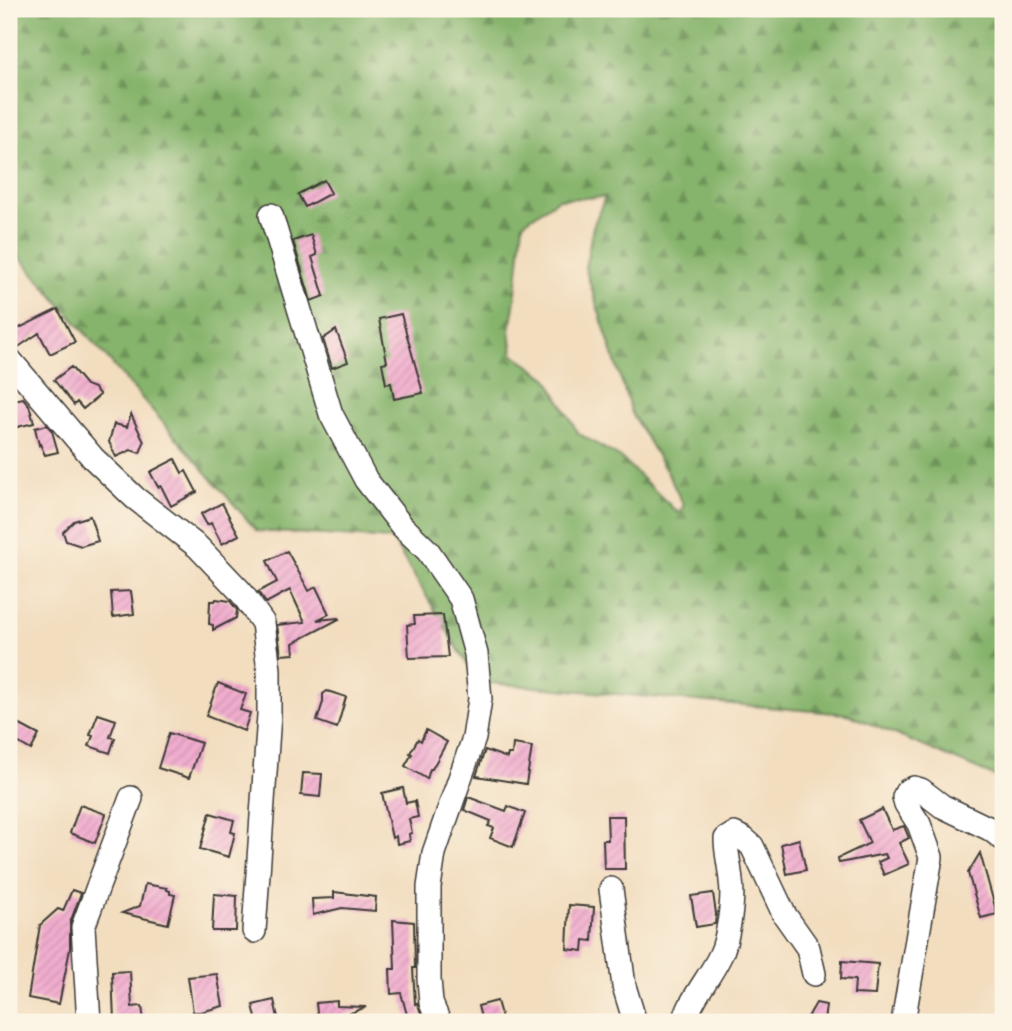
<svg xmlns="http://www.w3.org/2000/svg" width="1012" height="1031" font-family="'Playpen Sans',sans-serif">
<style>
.forest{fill:url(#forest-firs);stroke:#516844;stroke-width:2;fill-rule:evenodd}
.building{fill:url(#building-hatch)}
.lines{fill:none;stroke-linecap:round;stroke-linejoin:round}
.minor-casing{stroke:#3c3934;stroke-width:26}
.minor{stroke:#fff;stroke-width:23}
</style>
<defs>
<pattern id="forest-firs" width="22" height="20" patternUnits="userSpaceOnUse" patternTransform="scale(1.75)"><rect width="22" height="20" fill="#86b46c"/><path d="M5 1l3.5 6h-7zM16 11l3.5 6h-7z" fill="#6d9258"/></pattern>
<pattern id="building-hatch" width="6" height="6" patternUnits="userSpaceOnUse" patternTransform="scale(1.75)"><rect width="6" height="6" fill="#f1acce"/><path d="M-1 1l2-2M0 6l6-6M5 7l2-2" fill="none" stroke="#ce93b0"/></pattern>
</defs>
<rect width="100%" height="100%" fill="#fcf5e5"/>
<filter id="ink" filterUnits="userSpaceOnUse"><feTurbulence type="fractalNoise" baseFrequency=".0143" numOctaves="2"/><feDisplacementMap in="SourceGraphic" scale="14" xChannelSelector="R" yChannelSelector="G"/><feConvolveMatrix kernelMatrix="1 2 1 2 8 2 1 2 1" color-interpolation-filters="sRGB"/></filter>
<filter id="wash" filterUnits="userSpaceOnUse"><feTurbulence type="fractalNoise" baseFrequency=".00686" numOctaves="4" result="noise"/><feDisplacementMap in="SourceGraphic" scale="28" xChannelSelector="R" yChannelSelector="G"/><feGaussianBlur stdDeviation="1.57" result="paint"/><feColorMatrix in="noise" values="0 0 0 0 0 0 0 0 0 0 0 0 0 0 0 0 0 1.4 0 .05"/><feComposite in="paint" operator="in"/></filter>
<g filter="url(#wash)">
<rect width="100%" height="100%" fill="#f2ddbf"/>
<path class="forest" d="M 9,9 L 1003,9 L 1003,780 L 847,714 L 478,682 L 392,539 L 257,531 L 9,245 ZM 605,197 L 593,227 L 585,268 L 632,414 L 667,472 L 684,506 L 678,513 L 621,458 L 578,433 L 548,379 L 513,354 L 510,331 L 516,292 L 523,223 L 558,199 Z"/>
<g id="blocks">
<path class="building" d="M 324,180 L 331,193 L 305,207 L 298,194 Z
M 311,235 L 317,255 L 312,257 L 324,296 L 311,301 L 293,241 Z
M 58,309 L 75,342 L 50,354 L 39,333 L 17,348 L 9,345 L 9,333 Z
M 401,314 L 423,393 L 394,399 L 391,383 L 386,384 L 382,363 L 387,362 L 379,319 Z
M 336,330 L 348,362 L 332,368 L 323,339 Z
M 71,367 L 86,385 L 94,388 L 100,395 L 83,409 L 77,402 L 74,405 L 54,380 Z
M 23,398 L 29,405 L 34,423 L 9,429 L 9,401 Z
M 131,414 L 144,442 L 140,453 L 131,450 L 116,457 L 109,442 L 114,424 L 127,427 Z
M 47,425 L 52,431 L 58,452 L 45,455 L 40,444 L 39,445 L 35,428 Z
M 175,459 L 182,473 L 186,471 L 197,492 L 171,506 L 161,486 L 158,487 L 150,472 Z
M 222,503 L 239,535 L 222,544 L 211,523 L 207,525 L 201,514 Z
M 90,516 L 98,541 L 81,546 L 66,541 L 63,532 L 74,521 Z
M 287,551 L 309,591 L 316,587 L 329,614 L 317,620 L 338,618 L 339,619 L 293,643 L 294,654 L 281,655 L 277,625 L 305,622 L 290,590 L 266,603 L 258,592 L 277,582 L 267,561 Z
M 131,591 L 134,614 L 113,617 L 111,592 Z
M 216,599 L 230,601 L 237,610 L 236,618 L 213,630 L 213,625 L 209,624 L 210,601 L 215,601 Z
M 443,615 L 448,657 L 409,658 L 407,625 L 415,624 L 414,616 Z
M 218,683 L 246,694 L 240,710 L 250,713 L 244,731 L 206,716 Z
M 327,691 L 346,697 L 337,728 L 317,721 L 323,702 L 323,694 Z
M 98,714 L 116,720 L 110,737 L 115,738 L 110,753 L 89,746 L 93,736 L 90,735 Z
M 9,719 L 39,735 L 31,750 L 9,737 Z
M 426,730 L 447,742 L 432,769 L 430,769 L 427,779 L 405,766 L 412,754 L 410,753 L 418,739 L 421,741 Z
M 169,733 L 201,743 L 189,778 L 158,768 Z
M 513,744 L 532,747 L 526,784 L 476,776 L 485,750 L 507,758 L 508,754 L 512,754 Z
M 303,773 L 322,774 L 320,797 L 301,795 Z
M 403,788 L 406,803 L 415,801 L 418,817 L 409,819 L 412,833 L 409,834 L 410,841 L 397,844 L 396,836 L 392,838 L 382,793 Z
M 468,797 L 506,811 L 508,806 L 525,813 L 513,847 L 490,838 L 494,828 L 488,826 L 491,821 L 464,810 Z
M 80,805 L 106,814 L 95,843 L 70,833 Z
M 882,809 L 892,830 L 904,826 L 909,838 L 899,843 L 909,864 L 884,875 L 878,862 L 887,858 L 885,854 L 839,863 L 838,858 L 870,843 L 859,820 Z
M 210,813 L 234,820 L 231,832 L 235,833 L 229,857 L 200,849 Z
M 607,816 L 624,816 L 625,869 L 604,869 L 603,840 L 608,840 Z
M 799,839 L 806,870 L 787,874 L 781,844 Z
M 980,853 L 997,914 L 981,918 L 968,873 Z
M 145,884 L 167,888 L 167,890 L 170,891 L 170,894 L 175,895 L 168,924 L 122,913 L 140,906 Z
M 72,890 L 81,893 L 70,923 L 70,949 L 59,1004 L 28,998 L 40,925 L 58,909 L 63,911 Z
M 334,892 L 376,897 L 375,911 L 342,908 L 313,915 L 312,899 L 334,898 Z
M 713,893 L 716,914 L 715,924 L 696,927 L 691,896 Z
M 214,894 L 237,896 L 236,931 L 212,931 Z
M 569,905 L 594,907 L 592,941 L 584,940 L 583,951 L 567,949 Z
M 393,920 L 414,922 L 415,968 L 413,968 L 415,1004 L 417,1003 L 424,1022 L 409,1022 L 401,993 L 391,994 L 390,969 L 395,969 Z
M 842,961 L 878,964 L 875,995 L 854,994 L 855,980 L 841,979 Z
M 130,971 L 132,1007 L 142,1006 L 144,1022 L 123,1022 L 123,1019 L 114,1020 L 112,972 Z
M 217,974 L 223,1006 L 201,1012 L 193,1012 L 188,977 Z
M 274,1000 L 279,1022 L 257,1022 L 253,1005 Z
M 337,1001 L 337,1006 L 366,1007 L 338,1018 L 338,1022 L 318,1022 L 316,1003 Z
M 497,1001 L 503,1022 L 482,1022 L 478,1006 Z
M 816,1003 L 826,1005 L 824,1022 L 805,1022 Z"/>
</g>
</g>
<g filter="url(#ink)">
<use href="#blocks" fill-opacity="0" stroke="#3c3934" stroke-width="2"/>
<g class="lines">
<g class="minor-casing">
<path id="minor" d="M 271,215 L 331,414 L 366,480 L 402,526 L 428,551 L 461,599 L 476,654 L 480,699 L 474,738 L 434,853 L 429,887 L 429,979 L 431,1003 L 439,1022
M 9,359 L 93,458 L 135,498 L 198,547 L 241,592 L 263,623 L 269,670 L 269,715 L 254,931
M 611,889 L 624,986 L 635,1022
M 89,1022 L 83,927 L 131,798
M 684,1022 C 691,998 709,979 720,956 C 728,941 734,899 731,881 C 730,867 726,853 726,839 L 734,834 L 744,839 L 752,846 L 784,914 L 808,948 L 814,974
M 903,1022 L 931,857 L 919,824 L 906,804 L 904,797 L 907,791 L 914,788 L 921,790 L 942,806 L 990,829 L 1003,839"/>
</g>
<use href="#minor" class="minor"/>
</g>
</g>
<rect width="1012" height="1031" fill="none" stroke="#fcf5e5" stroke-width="35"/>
</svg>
